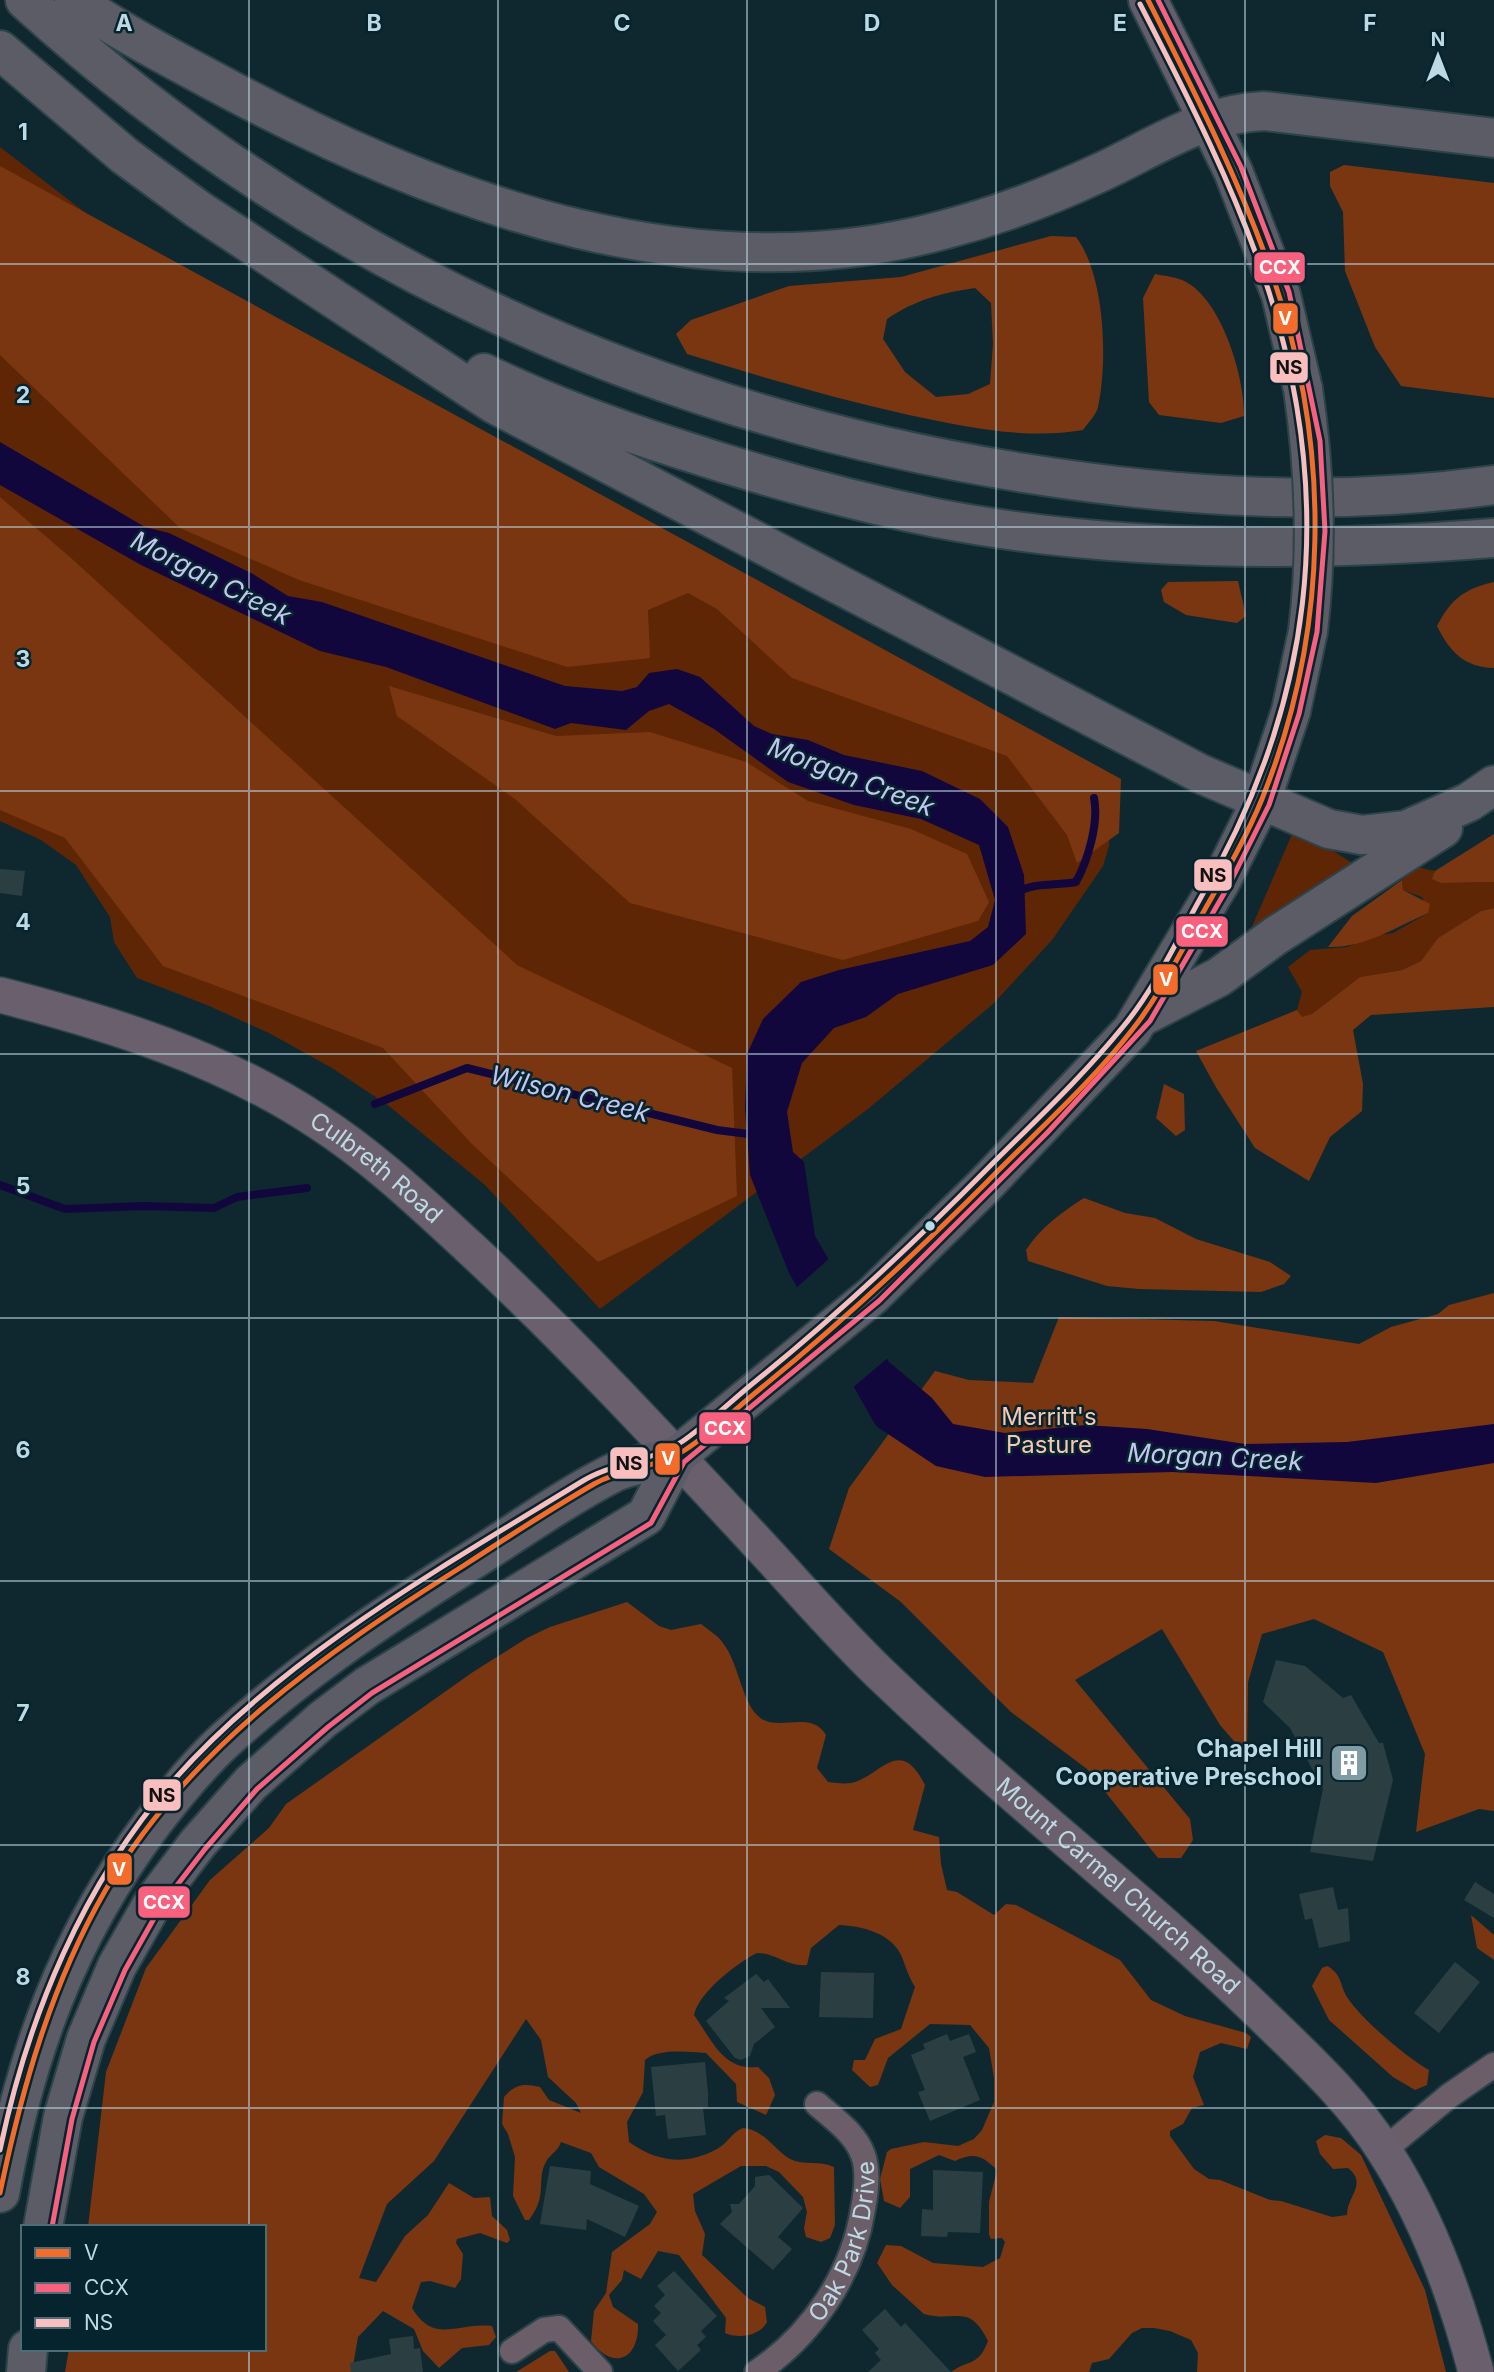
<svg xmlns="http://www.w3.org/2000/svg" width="1494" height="2372" font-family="Inter,sans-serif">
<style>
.green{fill:#5f2606}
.forest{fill:#7a3610;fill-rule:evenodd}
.water{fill:#12073c}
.pier{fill:#0f2830}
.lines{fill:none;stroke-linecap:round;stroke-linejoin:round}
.stream{stroke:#12073c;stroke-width:8}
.building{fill:#2b3f43}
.street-casing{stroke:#2d434a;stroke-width:28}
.secondary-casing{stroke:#2d434a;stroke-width:38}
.primary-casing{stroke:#2d434a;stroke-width:42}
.highway-casing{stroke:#2d434a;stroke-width:42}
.street{stroke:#6b5e69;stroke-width:24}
.secondary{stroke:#6a5f6c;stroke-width:35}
.primary{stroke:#645e6c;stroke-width:38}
.highway{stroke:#5c5c67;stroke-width:38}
.highway-bridge-casing{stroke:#2d434a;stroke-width:42;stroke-linecap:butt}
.highway-bridge{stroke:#5c5c67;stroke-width:38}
.bus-1-casing{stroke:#06242e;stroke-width:10}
.bus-2-casing{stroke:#06242e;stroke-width:10}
.bus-3-casing{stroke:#06242e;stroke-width:10}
.bus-1{stroke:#f36c2b;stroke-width:5}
.bus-2{stroke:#f8607d;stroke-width:5}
.bus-3{stroke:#f9bebe;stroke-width:5}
.grid{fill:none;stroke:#bdd9e3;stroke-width:2;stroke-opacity:0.55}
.bus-dot{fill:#bdd9e3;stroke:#06242e;stroke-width:2.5}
.labels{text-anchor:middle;stroke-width:5;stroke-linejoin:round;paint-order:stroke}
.street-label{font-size:24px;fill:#bdd9e3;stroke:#06242e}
.park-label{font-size:24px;fill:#f9c8b4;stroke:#06242e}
.poi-label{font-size:24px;font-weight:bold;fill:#bdd9e3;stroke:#06242e;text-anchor:end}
.water-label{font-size:26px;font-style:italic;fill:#c4c5f1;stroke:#06242e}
.grid-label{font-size:23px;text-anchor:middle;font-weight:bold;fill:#bdd9e3;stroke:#06242e;stroke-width:5;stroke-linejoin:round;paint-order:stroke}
.line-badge{stroke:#06242e;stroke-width:2.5}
.badge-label{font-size:19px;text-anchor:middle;font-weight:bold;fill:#fff}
.pale-badge-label{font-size:19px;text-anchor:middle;font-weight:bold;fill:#111}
</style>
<rect width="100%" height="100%" fill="#0f2830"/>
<path class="green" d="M 0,147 L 100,224 L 793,622 L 1110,817 L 1109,846 L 1103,866 L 1052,940 L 993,1004 L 868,1109 L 600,1309 L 485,1185 L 389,1106 L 332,1068 L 269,1033 L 207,1005 L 137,978 L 114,942 L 110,917 L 76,865 L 41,840 L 0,821 Z
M 1299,829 L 1352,863 L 1251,929 L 1293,832 Z
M 1416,867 L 1435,871 L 1433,879 L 1441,883 L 1494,882 L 1494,908 L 1481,911 L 1438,938 L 1421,961 L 1402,970 L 1360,977 L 1312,1014 L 1302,1018 L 1297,1010 L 1302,992 L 1288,967 L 1310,950 L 1347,947 L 1374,936 L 1393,933 L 1428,913 L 1422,897 L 1403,890 L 1402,880 Z"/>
<path class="forest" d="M 1344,165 L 1494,183 L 1494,398 L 1401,386 L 1375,347 L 1345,271 L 1343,212 L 1330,186 L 1330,172 Z
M 0,166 L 1121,779 L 1119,833 L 1077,863 L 1067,835 L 1007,756 L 792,678 L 717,609 L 688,593 L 648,610 L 650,658 L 567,667 L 299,580 L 180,528 L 0,355 Z
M 1051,236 L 1076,237 C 1105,275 1108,361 1098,407 C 1096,415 1088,423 1083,430 C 1026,440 965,427 909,415 C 833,398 761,377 687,354 L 676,334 L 691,320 L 789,286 L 901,277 ZM 975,288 L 991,303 L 993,344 L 990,384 L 968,394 L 936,397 L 905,372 L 883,339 L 887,319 C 915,300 941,293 975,288 Z
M 1155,274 C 1164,276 1178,277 1186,282 C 1222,301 1245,378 1244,416 L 1221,423 L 1159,415 L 1149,402 L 1143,298 Z
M 0,497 L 71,558 L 517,965 L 732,1068 L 737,1196 L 598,1262 L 472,1144 L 383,1048 L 163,966 L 65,838 L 0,810 Z
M 1238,581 L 1246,616 L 1237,623 L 1186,615 L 1164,602 L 1161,590 L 1168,582 Z
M 1494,582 L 1494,668 C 1464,667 1450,652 1437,626 C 1451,599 1464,589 1494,582 Z
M 389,686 L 556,736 L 650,732 L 746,762 L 808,801 L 911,829 L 967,854 L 989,902 L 978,921 L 843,960 L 630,903 L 515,799 L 397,716 Z
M 1494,834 L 1494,882 L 1441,883 L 1432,879 L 1435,871 Z
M 1402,880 L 1403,890 L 1430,904 L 1428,913 C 1396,927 1365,948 1328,947 L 1352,916 Z
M 1494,908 L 1494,1007 L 1371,1015 L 1353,1030 L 1363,1084 L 1362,1111 L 1330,1137 L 1309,1181 L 1255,1148 L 1217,1089 L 1196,1051 L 1297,1010 L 1302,1017 L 1312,1014 L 1360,977 L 1402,970 L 1421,961 L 1438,938 L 1481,911 Z
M 1164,1084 L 1184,1094 L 1185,1130 L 1176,1136 L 1156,1118 Z
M 1084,1198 L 1125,1213 L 1155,1218 L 1196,1239 L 1270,1262 L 1291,1276 L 1284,1284 L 1261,1292 L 1139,1289 L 1107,1286 L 1028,1261 L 1026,1250 C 1040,1228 1062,1212 1084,1198 Z
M 1494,1293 L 1494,1811 L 1479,1809 L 1416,1832 L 1425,1754 L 1383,1652 L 1314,1619 L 1262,1634 L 1248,1682 L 1247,1756 L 1220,1725 L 1162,1629 L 1075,1680 L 1190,1819 L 1193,1840 L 1181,1858 L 1158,1858 L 1087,1769 L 1011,1712 L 901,1602 L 829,1549 L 849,1488 L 935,1371 L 969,1380 L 1033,1383 L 1059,1317 L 1214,1321 L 1359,1344 L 1391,1327 L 1438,1314 L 1449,1305 Z
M 627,1602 L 659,1626 L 671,1630 L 701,1624 C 710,1631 719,1636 725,1646 C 738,1664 742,1700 757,1715 C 776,1735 810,1708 826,1735 L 817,1768 L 828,1782 C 835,1783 844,1784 851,1783 C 881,1777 899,1734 925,1785 L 913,1830 L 939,1837 L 941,1864 L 947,1890 L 957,1892 L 994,1915 L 1006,1904 L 1016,1905 L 1120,1960 L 1151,2000 L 1185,2016 L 1246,2033 L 1251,2037 L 1247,2049 L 1221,2043 L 1200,2052 L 1193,2077 L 1204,2105 L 1192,2108 L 1183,2124 L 1170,2131 L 1170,2136 L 1194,2169 L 1209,2179 L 1220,2180 L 1270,2200 L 1281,2201 L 1332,2217 L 1347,2215 C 1347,2196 1368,2184 1348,2168 L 1333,2169 L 1320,2154 L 1316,2141 L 1325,2135 L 1341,2138 L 1361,2155 L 1425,2290 L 1446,2372 L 1197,2372 L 1198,2353 L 1191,2340 L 1170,2331 L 1154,2328 L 1142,2328 L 1132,2333 L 1109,2359 L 1092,2363 L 1089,2372 L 951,2372 C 969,2359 978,2367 988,2341 C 969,2302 955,2323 924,2314 L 892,2285 L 877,2263 L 886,2245 L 901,2246 L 933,2263 L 983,2267 L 1000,2258 L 1005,2242 L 1002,2238 L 991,2239 L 989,2235 L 989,2202 L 997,2170 C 982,2155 974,2152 955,2161 L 939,2155 L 910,2169 L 910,2197 L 900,2208 L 884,2201 L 880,2179 L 887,2152 L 891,2149 L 924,2142 L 958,2146 L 974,2139 L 982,2130 L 994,2102 L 994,2078 L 989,2048 L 970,2025 L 930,2024 L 888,2058 L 878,2085 L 870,2087 L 852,2070 L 854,2060 L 865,2060 L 875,2039 L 901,2029 L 915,1987 C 909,1977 906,1968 902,1957 C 892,1933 862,1926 839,1925 L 811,1948 L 807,1965 C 787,1967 776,1953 757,1953 C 737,1963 699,1992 694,2015 C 712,2040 723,2071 758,2067 L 769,2078 L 775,2095 L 766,2115 L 737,2102 L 736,2084 L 706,2053 C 689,2052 658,2048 645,2060 L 643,2092 L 627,2122 L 629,2142 C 657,2162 686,2166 717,2149 C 727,2144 732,2132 743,2128 C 765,2130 774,2150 790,2159 C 803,2166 820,2160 834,2167 L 835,2225 L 830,2238 L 821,2242 L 806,2237 L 804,2228 L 807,2212 L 803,2197 L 779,2172 L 766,2166 L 741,2166 L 693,2194 L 695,2211 L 705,2234 L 702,2255 L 748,2298 L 765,2307 L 767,2322 C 760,2336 738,2339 725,2333 L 726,2318 L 679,2255 L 658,2251 L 641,2279 L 624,2270 L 622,2280 L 609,2295 L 613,2307 L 638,2324 C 639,2360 613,2371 591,2341 L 594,2311 L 606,2293 L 612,2252 L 650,2224 L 657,2212 L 644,2194 L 599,2167 L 591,2153 L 561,2142 C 558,2151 552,2153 547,2160 C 535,2180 549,2194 529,2220 L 525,2220 L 513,2196 L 515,2157 L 508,2134 L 502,2124 L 504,2097 C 515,2084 524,2083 540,2087 L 549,2100 L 581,2113 L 576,2103 L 548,2077 L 541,2040 L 526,2019 L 434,2161 L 387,2204 L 359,2278 L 376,2282 L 405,2236 L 428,2215 L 449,2183 L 474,2198 L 490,2197 L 492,2216 L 507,2230 L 510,2240 L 507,2243 L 480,2233 L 457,2239 L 456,2243 L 463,2254 L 461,2279 L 455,2288 L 430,2281 L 421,2282 L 412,2308 C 434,2345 458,2322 492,2326 L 496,2337 L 489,2345 L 462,2348 L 439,2368 L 423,2351 L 414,2329 L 383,2311 L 358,2337 L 352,2372 L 65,2372 L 69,2349 L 264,2349 L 264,2227 L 88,2227 L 106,2072 L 146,1968 L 210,1880 L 269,1828 L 286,1804 L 473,1672 L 527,1638 L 550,1627 Z
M 1471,1915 L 1494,1935 L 1494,1960 L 1477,1948 Z
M 1327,1966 C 1342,1974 1339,1983 1347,1997 C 1361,2019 1406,2057 1429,2070 L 1427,2085 L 1415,2090 L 1393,2077 L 1329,2020 L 1312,1986 L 1322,1968 Z
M 550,2351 L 555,2351 L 569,2372 L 516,2372 Z"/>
<path class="water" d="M 0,442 L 145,527 L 169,533 L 253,574 L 288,596 L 322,602 L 565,686 L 622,691 L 637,687 L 649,673 L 677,669 L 700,677 L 754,726 L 772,734 L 808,740 L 844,755 L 922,771 L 980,799 L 1008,827 L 1024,875 L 1026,934 L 993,965 L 898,994 L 866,1017 L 834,1028 L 802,1063 L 787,1112 L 793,1152 L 804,1162 L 815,1236 L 889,1362 L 932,1398 L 953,1424 L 1005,1433 L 1086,1425 L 1147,1429 L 1245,1444 L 1347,1442 L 1494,1424 L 1494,1463 L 1376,1483 L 1173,1472 L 985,1477 L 936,1466 L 876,1426 L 789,1273 L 750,1175 L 745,1108 L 747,1054 L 763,1019 L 801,982 L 839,970 L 970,941 L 988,927 L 995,900 L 979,845 L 921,819 L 854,805 L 788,782 L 714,729 L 669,704 L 649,711 L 626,730 L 571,723 L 555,729 L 386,667 L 320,651 L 141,565 L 0,485 Z"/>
<path class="pier" d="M 831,1257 L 890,1356 L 851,1389 L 794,1290 Z"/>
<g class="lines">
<path class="stream" d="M 1016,893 C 1033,882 1055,886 1076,882 C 1088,860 1099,823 1094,798
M 375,1104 L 467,1068 L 717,1130 L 756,1135
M 0,1185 L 65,1209 L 144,1206 L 214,1208 L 237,1197 L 307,1188"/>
</g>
<path class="building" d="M 0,869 L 25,871 L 22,896 L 0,893 Z
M 1276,1660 L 1305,1666 L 1343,1698 L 1351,1695 L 1379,1743 L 1383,1743 L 1393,1780 L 1373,1861 L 1310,1852 L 1323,1789 L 1290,1728 L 1263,1702 Z
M 1475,1882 L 1494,1894 L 1494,1918 L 1464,1900 Z
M 1333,1887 L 1338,1910 L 1348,1908 L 1350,1941 L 1319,1948 L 1312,1918 L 1305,1920 L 1299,1894 Z
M 1455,1962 L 1480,1982 L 1439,2033 L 1414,2013 Z
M 821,1972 L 874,1973 L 873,2018 L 819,2017 Z
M 756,1974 L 764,1982 L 768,1979 L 790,2008 L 761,2008 L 775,2027 L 754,2044 L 750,2056 L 741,2060 L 735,2058 L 706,2021 L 729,2001 L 724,1998 Z
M 947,2034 L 950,2041 L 969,2034 L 976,2052 L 963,2057 L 980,2100 L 930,2121 L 918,2092 L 925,2090 L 911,2055 L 925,2049 L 923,2044 Z
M 705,2062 L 708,2093 L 708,2107 L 703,2108 L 706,2135 L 668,2139 L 665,2115 L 656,2116 L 651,2067 Z
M 550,2166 L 591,2171 L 590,2184 L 639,2206 L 625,2237 L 587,2219 L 586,2230 L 540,2224 Z
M 933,2170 L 983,2172 L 980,2233 L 948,2232 L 947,2237 L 921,2236 L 922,2209 L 933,2210 Z
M 769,2175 L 803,2208 L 778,2237 L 792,2249 L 773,2270 L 720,2224 L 732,2212 L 730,2204 L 739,2204 L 755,2186 L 755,2177 Z
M 674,2271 L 717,2316 L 701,2331 L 706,2337 L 697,2345 L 701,2350 L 678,2371 L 655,2345 L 666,2335 L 653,2321 L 661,2313 L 654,2306 L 665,2295 L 657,2286 Z
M 885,2309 L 901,2327 L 905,2323 L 951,2372 L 868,2372 L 881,2360 L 875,2353 L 879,2349 L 862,2330 Z
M 413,2336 L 414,2349 L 420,2348 L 423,2372 L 351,2372 L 350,2363 L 391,2354 L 389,2339 Z"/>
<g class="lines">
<g class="street-casing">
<g id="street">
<path d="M 1384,2150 L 1449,2096 L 1494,2065"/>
<path d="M 512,2351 L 544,2330 L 559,2328 L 600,2372"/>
<path id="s1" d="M 757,2372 C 812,2335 853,2274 863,2209 C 866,2193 869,2171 863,2155 C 855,2133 834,2119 817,2104"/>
</g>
</g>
<g class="secondary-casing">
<g id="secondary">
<path id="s2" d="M 0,995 C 109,1023 222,1058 317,1121 C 373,1157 420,1202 469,1247 C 568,1339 660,1438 752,1537 C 797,1585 840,1636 888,1681 C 1008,1796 1140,1897 1260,2013 C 1304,2056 1352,2099 1385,2152 C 1428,2219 1456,2296 1476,2372"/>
</g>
</g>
<g class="primary-casing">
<path id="primary" d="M 1148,0 L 1208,120"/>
</g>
<g class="highway-casing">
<path id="highway" d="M 25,0 C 308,257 647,413 1024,473 C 1180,498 1336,507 1494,485
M 74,0 C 124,35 180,63 234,92 C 449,206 698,296 943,230 C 997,216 1048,197 1099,173 C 1153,148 1203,113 1264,111 L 1494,138
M 0,50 L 125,156 L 199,210 L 494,404 L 1201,774 L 1329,829 L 1362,835 L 1406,830 L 1469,802 L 1494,785
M 1208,120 L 1233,171 L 1281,295 L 1303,389
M 484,373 C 545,403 611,427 676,448 C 761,476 848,500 936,518 C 1115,553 1313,552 1494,538
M 1143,1016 L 1219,977 L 1275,936 L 1443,828
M 0,2193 C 25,2055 67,1938 151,1825 C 173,1796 197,1766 224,1741 C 296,1675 376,1621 458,1569 C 509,1538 558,1501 611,1474 C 630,1464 657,1462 677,1456
M 43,2227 L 63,2117 L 86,2039 L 117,1966 L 154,1901 L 198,1843 L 251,1783 L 322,1720 L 367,1686 L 646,1516 L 677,1456 L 873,1295 L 985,1185 L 1132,1030 L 1221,881 L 1261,801 L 1291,711 L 1308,631
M 26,2372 L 28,2349"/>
</g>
<use href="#street" class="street"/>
<use href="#secondary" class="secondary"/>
<use href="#primary" class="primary"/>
<use href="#highway" class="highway"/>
<g class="highway-bridge-casing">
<path id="highway-bridge" d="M 1303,389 C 1315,471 1318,548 1308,631"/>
</g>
<use href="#highway-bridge" class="highway-bridge"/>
<g class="bus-1-casing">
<path id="bus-1" d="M 0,2193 C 22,2088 51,1985 105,1891 C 188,1748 326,1652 463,1566 C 506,1538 549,1510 594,1484 C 622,1468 657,1468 685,1450 C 712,1433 735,1409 760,1389 C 840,1324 915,1254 987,1182 C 1034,1134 1092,1082 1132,1030 C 1161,994 1181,950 1204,911 C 1225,874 1246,838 1262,799 C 1329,633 1332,450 1274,280 C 1241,183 1194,91 1148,0"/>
</g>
<g class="bus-2-casing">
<path id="bus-2" d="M 52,2227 L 72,2119 L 94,2042 L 125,1970 L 161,1906 L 205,1849 L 257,1789 L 328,1727 L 372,1693 L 651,1523 L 684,1462 L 879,1301 L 1047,1133 L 1150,1021 L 1229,885 L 1269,805 L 1299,714 L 1317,632 L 1325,531 L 1320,441 L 1289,292 L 1241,167 L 1158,0"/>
</g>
<g class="bus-3-casing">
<path id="bus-3" d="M 0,2150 C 28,2016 83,1884 173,1781 C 282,1657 442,1567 581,1482 C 613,1462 652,1462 683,1441 C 709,1423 732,1400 757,1380 C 839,1314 915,1242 989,1167 C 1034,1122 1082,1077 1122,1028 C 1154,990 1176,942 1200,899 C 1313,705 1337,507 1269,292 C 1237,192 1188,97 1140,4"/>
</g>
<use href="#bus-1" class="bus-1"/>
<use href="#bus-2" class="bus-2"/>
<use href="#bus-3" class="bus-3"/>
</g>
<path class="grid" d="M 249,0 L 249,2227M 498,0 L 498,2372M 747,0 L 747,2372M 996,0 L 996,2372M 1245,0 L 1245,2372M 0,264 L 1494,264M 0,527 L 1494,527M 0,791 L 1494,791M 0,1054 L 1494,1054M 0,1318 L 1494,1318M 0,1581 L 1494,1581M 0,1845 L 1494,1845M 0,2108 L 1494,2108M 249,2349 L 249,2372"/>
<defs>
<g id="building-square" transform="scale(2.0125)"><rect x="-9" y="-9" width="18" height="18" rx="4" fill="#809ba4" stroke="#06242e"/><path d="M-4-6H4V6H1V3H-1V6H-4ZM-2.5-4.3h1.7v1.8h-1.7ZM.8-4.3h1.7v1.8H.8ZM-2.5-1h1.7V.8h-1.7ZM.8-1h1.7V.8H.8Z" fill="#fff"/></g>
</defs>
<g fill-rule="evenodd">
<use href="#building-square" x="1349" y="1763"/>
</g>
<circle class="bus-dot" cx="930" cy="1226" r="6"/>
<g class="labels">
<g class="street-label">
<text dy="8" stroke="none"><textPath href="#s2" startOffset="418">Culbreth Road</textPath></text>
<text dy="8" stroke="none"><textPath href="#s2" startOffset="1452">Mount Carmel Church Road</textPath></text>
<text dy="8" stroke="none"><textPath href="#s1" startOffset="163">Oak Park Drive</textPath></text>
</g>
<g class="park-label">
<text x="1049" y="1425">Merritt's<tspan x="1049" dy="28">Pasture</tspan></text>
</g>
<g class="poi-label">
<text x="1322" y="1757">Chapel Hill<tspan x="1322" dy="28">Cooperative Preschool</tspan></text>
</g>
<g class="water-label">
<text transform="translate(211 578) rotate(27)" y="9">Morgan Creek</text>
<text transform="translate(851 777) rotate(21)" y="9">Morgan Creek</text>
<text transform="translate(570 1094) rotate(14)" y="9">Wilson Creek</text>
<text transform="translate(1215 1457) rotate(3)" y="9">Morgan Creek</text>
</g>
</g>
<g class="grid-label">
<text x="124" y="31">A</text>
<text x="374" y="31">B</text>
<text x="622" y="31">C</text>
<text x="872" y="31">D</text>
<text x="1120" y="31">E</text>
<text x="1370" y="31">F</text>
<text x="23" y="140">1</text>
<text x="23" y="403">2</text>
<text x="23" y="667">3</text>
<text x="23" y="930">4</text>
<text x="23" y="1194">5</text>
<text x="23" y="1458">6</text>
<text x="23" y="1721">7</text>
<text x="23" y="1985">8</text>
</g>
<g class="line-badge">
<rect x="1253" y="251" width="53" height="33" rx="7" fill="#f8607d"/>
<rect x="1272" y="302" width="27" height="33" rx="7" fill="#f36c2b"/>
<rect x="1269" y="351" width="40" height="33" rx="7" fill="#f9bebe"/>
<rect x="1193" y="858" width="40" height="34" rx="7" fill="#f9bebe"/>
<rect x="1175" y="915" width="54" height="33" rx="7" fill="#f8607d"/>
<rect x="1152" y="963" width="27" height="33" rx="7" fill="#f36c2b"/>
<rect x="698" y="1411" width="54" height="34" rx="7" fill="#f8607d"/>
<rect x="654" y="1442" width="27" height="34" rx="7" fill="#f36c2b"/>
<rect x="609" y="1446" width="40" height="34" rx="7" fill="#f9bebe"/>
<rect x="142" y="1778" width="40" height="34" rx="7" fill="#f9bebe"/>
<rect x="106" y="1852" width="27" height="34" rx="7" fill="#f36c2b"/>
<rect x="137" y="1885" width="54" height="34" rx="7" fill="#f8607d"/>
</g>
<g class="badge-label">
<text x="1280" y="274">CCX</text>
<text x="1285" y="325">V</text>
<text x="1202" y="938">CCX</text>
<text x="1166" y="986">V</text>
<text x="725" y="1435">CCX</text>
<text x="668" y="1465">V</text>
<text x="119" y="1876">V</text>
<text x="164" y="1909">CCX</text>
</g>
<g class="pale-badge-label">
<text x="1289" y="374">NS</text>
<text x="1213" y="882">NS</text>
<text x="629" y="1470">NS</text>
<text x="162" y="1802">NS</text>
</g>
<rect x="21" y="2225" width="245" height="126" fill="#06242e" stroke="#4f6c76" stroke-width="2"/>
<rect x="35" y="2248" width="35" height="10" fill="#f36c2b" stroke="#4f6c76" stroke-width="2"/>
<text x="84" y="2260" font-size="21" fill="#bdd9e3">V</text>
<rect x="35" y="2283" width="35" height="10" fill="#f8607d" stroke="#4f6c76" stroke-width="2"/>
<text x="84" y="2295" font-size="21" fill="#bdd9e3">CCX</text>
<rect x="35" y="2318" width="35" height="10" fill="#f9bebe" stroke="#4f6c76" stroke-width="2"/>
<text x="84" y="2330" font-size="21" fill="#bdd9e3">NS</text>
<g transform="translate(1438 56)" stroke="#06242e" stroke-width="5" paint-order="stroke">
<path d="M0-5L12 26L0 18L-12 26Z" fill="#bdd9e3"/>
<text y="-10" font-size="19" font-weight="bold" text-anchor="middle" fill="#bdd9e3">N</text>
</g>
</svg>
